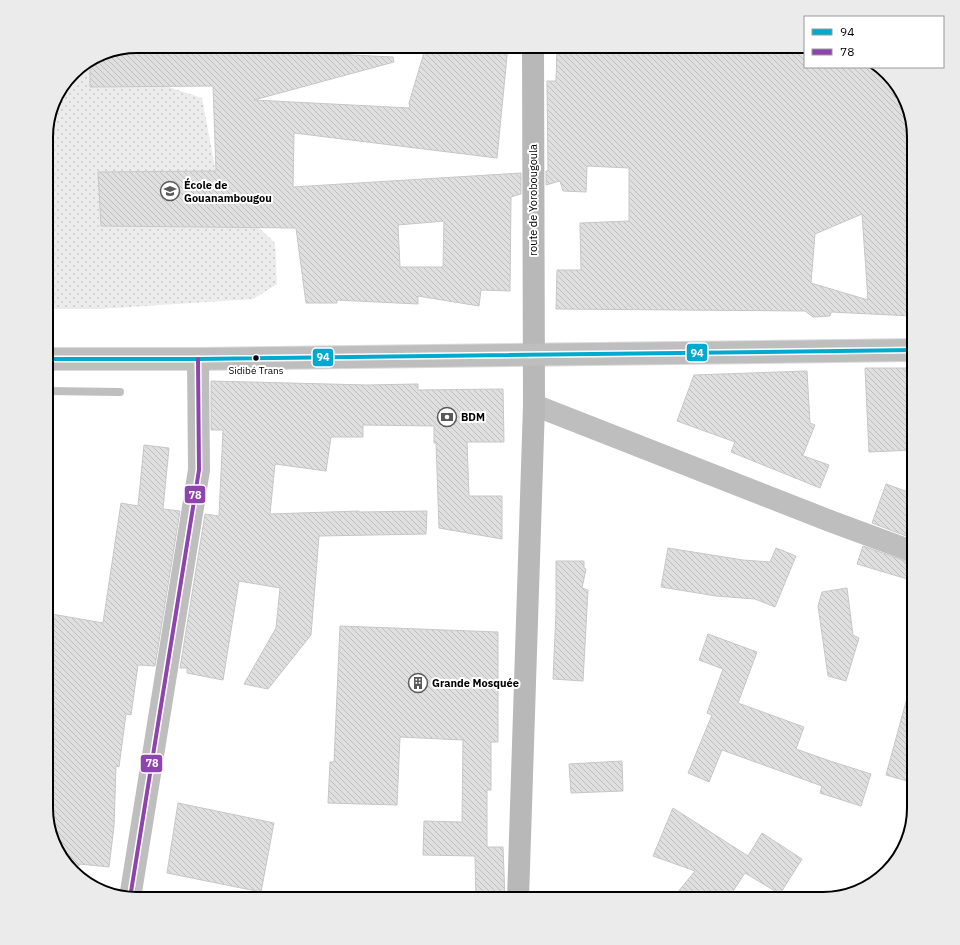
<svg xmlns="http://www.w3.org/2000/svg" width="960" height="945" font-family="'IBM Plex Sans',sans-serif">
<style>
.grass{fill:url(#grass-dots)}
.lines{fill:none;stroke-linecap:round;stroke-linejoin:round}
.stream{stroke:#bfbfbf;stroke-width:8}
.building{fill:url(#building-back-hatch);stroke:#c7c7c7;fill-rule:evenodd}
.primary-casing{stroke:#dbdbdb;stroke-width:24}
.street{stroke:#bebebe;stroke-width:22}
.secondary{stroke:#b8b8b8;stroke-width:22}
.primary{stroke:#bebebe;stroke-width:22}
.bus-1-casing{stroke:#fff;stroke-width:7}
.bus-2-casing{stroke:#fff;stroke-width:7}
.bus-1{stroke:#00a9ce;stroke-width:4}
.bus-2{stroke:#8e44ad;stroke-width:4}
.bus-dot{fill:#000;stroke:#fff;stroke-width:1.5}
.labels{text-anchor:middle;stroke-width:4;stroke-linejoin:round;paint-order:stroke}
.bus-label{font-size:10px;fill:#000;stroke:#fff}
.poi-label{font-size:11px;font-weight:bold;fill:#000;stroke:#fff;text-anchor:start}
.street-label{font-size:11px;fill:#000;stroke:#fff}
.rim{fill:none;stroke:#000;stroke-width:2}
.line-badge{stroke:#fff;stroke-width:1.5}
.badge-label{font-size:11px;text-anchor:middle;font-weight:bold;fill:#fff}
</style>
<defs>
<pattern id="grass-dots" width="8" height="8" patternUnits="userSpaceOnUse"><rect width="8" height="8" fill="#ececec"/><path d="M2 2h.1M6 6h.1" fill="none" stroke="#c9c9c9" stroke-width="1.8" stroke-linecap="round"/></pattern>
<pattern id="building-back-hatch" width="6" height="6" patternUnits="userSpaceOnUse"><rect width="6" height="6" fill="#dfdfdf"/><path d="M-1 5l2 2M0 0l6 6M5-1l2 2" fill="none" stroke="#bebebe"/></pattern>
</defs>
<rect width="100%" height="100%" fill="#fff"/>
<path class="grass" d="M 90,61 L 202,98 L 219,189 L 275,243 L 277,284 L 253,299 L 100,309 L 46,309 L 46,242 L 48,241 L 46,232 L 46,131 L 55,97 L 77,69 Z"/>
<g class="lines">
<path class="stream" d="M 46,391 L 120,392"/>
</g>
<path class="building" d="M 426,46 L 508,46 L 497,158 L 294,133 L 293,187 L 521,173 L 521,194 L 511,197 L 510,291 L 481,290 L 479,306 L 418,296 L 418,304 L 337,300 L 337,303 L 306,303 L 296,228 L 101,226 L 98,172 L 216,171 L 213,86 L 90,87 L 90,60 L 102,53 L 121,49 L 212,48 L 393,57 L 394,62 L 254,100 L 410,108 L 409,103 ZM 444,221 L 443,267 L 400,267 L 398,225 Z
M 557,46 L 805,46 L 805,67 L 878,67 L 891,77 L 907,102 L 914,137 L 914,237 L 912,237 L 912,316 L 831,312 L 830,316 L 813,317 L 805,311 L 556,309 L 557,270 L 581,270 L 580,223 L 629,221 L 629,168 L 587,166 L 586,192 L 563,191 L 560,181 L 546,185 L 546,171 L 548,171 L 547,81 L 556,81 ZM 862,214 L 868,300 L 811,283 L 815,234 Z
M 865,368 L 914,368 L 914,450 L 869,452 Z
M 807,371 L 810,423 L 815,425 L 803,455 L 801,455 L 829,465 L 820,488 L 731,452 L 735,442 L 677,421 L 694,375 Z
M 211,381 L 367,385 L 418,384 L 418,390 L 503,389 L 504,442 L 467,442 L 469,496 L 502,496 L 502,539 L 439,528 L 436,443 L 434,443 L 434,426 L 363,425 L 363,437 L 331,437 L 326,471 L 275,464 L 270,514 L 359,511 L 359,512 L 427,511 L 426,534 L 319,536 L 311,635 L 268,689 L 244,684 L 276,628 L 280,588 L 239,581 L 223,680 L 187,673 L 187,668 L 180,668 L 205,514 L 219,516 L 223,430 L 211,430 Z
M 144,445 L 169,448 L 163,509 L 180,511 L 155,666 L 138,665 L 131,715 L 126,714 L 119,767 L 116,766 L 114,826 L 109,867 L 79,864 L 79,866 L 66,863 L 53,843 L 46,808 L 46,613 L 103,623 L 121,503 L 138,506 Z
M 886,484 L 914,494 L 914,539 L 872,523 Z
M 863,546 L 914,564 L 914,581 L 857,564 Z
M 668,548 L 743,560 L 770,562 L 776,548 L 796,556 L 775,607 L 755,599 L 716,596 L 661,587 Z
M 556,561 L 584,561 L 584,568 L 586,569 L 582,588 L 588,590 L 583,681 L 553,679 L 556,613 Z
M 847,588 L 853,635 L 859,638 L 846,681 L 828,676 L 818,606 L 822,592 Z
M 340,626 L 498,632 L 498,742 L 491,742 L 491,790 L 487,790 L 487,847 L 503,847 L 505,899 L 476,899 L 475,856 L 423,855 L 424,821 L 462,822 L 463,740 L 400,737 L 397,805 L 328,803 L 330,762 L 334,762 Z
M 708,634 L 757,652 L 738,703 L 804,727 L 796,749 L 830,761 L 871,774 L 861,806 L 820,793 L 822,786 L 722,750 L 709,782 L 688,773 L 712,715 L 707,713 L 723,669 L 699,660 Z
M 907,698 L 914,699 L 914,783 L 886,775 Z
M 622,761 L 623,791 L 571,793 L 569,764 Z
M 178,803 L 274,823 L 261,892 L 167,873 Z
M 673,808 L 748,856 L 762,833 L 802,859 L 780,894 L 745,873 L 728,899 L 672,899 L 695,871 L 653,856 Z"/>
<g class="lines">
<g class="primary-casing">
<path id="primary" d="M 46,359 L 198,359 L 914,350"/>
</g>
<path class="street" d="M 534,405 L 830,521 L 914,552
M 130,898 L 199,470 L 198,359"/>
<path class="secondary" d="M 518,899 L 534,405 L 533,46"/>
<use href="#primary" class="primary"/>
<g class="bus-1-casing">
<path id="bus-1" d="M 46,359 L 198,359 L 914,350"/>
</g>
<g class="bus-2-casing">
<path id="bus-2" d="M 130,898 L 199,470 L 198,359"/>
</g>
<use href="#bus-1" class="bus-1"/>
<use href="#bus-2" class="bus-2"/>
</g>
<defs>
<g id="school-ring" transform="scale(1)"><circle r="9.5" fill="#fff" stroke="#595959" stroke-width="1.5"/><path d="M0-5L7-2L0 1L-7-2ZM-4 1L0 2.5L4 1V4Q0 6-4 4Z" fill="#595959"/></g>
<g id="bank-ring" transform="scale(1)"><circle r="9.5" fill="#fff" stroke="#595959" stroke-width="1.5"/><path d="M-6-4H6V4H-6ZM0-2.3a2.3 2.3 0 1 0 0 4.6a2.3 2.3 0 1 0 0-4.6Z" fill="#595959"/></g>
<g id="building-ring" transform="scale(1)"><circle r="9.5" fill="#fff" stroke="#595959" stroke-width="1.5"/><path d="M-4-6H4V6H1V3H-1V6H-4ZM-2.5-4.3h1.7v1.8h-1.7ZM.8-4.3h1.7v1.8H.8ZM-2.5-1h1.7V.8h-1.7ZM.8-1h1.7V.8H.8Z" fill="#595959"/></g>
</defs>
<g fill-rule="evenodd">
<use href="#school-ring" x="170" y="191"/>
<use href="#bank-ring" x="447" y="417"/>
<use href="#building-ring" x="418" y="683"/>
</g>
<circle class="bus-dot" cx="256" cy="358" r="3.5"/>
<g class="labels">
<g class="bus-label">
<text x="256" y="374">Sidibé Trans</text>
</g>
<g class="poi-label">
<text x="184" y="189">École de<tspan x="184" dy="13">Gouanambougou</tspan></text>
<text x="461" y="421">BDM</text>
<text x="432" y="687">Grande Mosquée</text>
</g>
<g class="street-label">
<text transform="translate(533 200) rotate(-90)" y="4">route de Yorobougoula</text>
</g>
</g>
<path d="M0 0H960V945H0ZM137 53H823A84 84 0 0 1 907 137V808A84 84 0 0 1 823 892H137A84 84 0 0 1 53 808V137A84 84 0 0 1 137 53Z" fill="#ebebeb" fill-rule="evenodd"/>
<path class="rim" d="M137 53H823A84 84 0 0 1 907 137V808A84 84 0 0 1 823 892H137A84 84 0 0 1 53 808V137A84 84 0 0 1 137 53Z"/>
<g class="line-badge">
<rect x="686" y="343" width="22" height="19" rx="4" fill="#00a9ce"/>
<rect x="312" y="348" width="22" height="19" rx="4" fill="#00a9ce"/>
<rect x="184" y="485" width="22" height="19" rx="4" fill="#8e44ad"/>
<rect x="140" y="754" width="23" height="19" rx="4" fill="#8e44ad"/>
</g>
<g class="badge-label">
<text x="697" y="357">94</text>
<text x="323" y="361">94</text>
<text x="195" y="499">78</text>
<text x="152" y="767">78</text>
</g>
<rect x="804" y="16" width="140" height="52" fill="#ffffff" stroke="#999999"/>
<rect x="812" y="29" width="20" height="6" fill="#00a9ce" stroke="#999999"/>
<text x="840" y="36" font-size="12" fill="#000000">94</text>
<rect x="812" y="49" width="20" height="6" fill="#8e44ad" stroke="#999999"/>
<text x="840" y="56" font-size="12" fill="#000000">78</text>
</svg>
